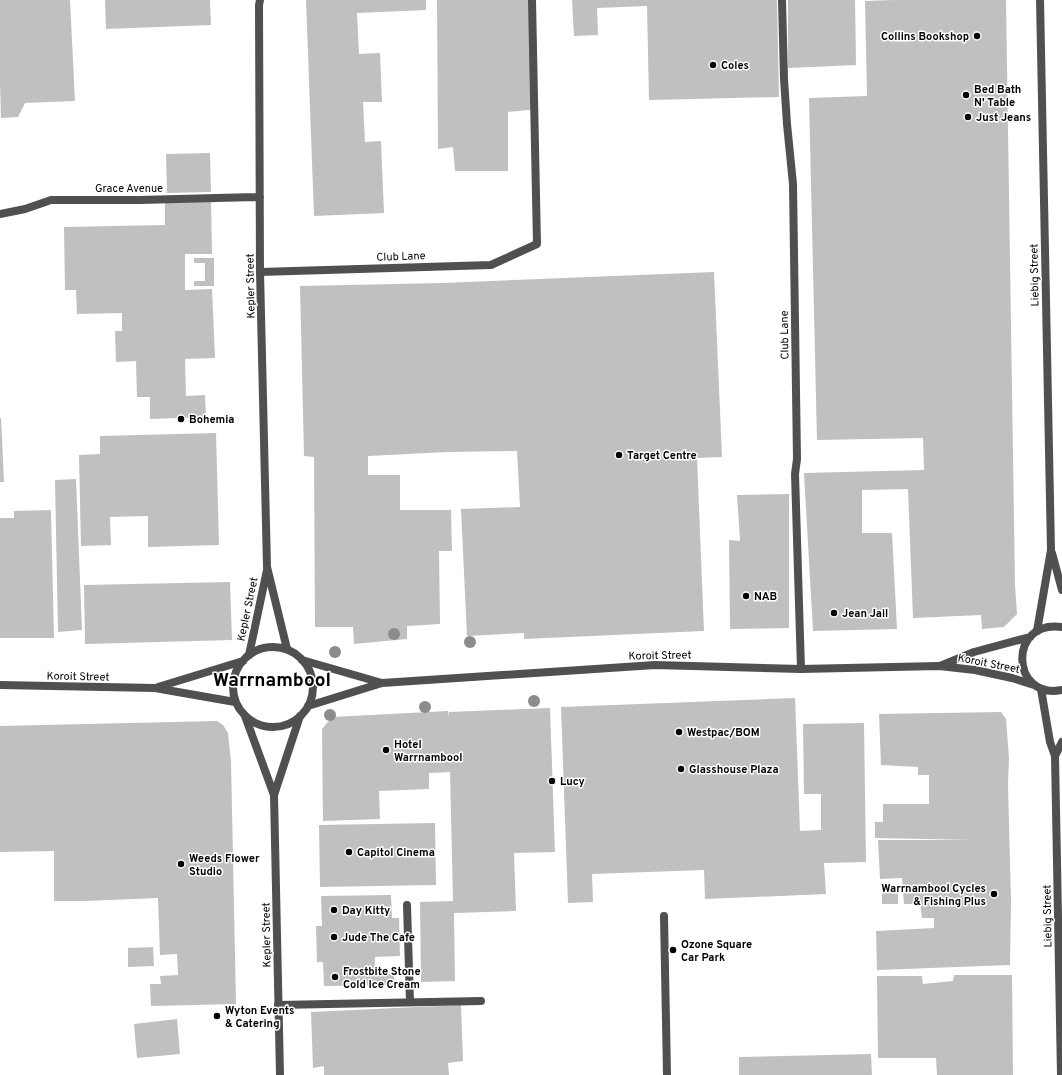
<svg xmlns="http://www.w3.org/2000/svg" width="1062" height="1075" font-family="Overpass,sans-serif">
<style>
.building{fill:#c0c0c0}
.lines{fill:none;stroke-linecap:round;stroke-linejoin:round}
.service{stroke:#505050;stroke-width:8}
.minor{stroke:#505050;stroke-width:8}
.tertiary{stroke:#505050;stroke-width:8}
.tree{fill:#8c8c8c}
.poi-dot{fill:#000;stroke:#fff;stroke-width:1.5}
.labels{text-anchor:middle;stroke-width:3;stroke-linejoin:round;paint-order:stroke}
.poi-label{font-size:11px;font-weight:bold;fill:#000;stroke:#fff;text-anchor:start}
.street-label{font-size:11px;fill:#000;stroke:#fff}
.town-label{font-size:19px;font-weight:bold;fill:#000;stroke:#fff}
</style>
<rect width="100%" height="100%" fill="#fff"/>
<path class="building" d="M 0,0 L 70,0 L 75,101 L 25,103 L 18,117 L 1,118 L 0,83 Z
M 105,0 L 210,0 L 211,25 L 106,29 Z
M 306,0 L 426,0 L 426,10 L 357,13 L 359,54 L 380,53 L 382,102 L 363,102 L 365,142 L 381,141 L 384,213 L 314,216 Z
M 437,0 L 532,0 L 534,110 L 527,110 L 508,112 L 508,171 L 455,171 L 453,147 L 438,149 Z
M 572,0 L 777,0 L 779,97 L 649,100 L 647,6 L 597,8 L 598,35 L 574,36 Z
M 788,0 L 855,0 L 856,65 L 788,68 Z
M 894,0 L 1006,0 L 1015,585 L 1017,614 L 1004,627 L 982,629 L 981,615 L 913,618 L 908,489 L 862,490 L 862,533 L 892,533 L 897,629 L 813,631 L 804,473 L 924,470 L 923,438 L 817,440 L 809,98 L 867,96 L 865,1 Z
M 210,153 L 211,192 L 167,193 L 166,154 Z
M 211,200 L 212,254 L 185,254 L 185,290 L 212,289 L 215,358 L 185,359 L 186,396 L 205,395 L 206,417 L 150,419 L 150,397 L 137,397 L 136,361 L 116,362 L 115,331 L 122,331 L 122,313 L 77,314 L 76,290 L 65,290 L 64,227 L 165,225 L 165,202 Z
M 194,258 L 214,258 L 214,286 L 194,286 L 194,281 L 205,281 L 205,263 L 194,263 Z
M 714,272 L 722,457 L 697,458 L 704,631 L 524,639 L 524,633 L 467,636 L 461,509 L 520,507 L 517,451 L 447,452 L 368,456 L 368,475 L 400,475 L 400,510 L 451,510 L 452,551 L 439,551 L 440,624 L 407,626 L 407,639 L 354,644 L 353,627 L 315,627 L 314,457 L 304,456 L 300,286 L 443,283 Z
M 0,418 L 1,418 L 4,482 L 0,482 Z
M 216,433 L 219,545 L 148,547 L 148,516 L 110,517 L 111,545 L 81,546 L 79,455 L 100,454 L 100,436 Z
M 76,479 L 82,630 L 58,632 L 55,480 Z
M 789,494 L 789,628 L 730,629 L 729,540 L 740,541 L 737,495 Z
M 51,510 L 54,638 L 0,638 L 0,518 L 14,518 L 14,511 Z
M 230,582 L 232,640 L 85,644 L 84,585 Z
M 795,698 L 800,831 L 821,830 L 821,794 L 804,794 L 803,724 L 864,723 L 866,862 L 824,863 L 826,894 L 705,899 L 704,870 L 592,874 L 593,902 L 568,903 L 561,707 Z
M 550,708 L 555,852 L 514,853 L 516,911 L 454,913 L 455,981 L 421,982 L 420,902 L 453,901 L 450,772 L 429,773 L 429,789 L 379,791 L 380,819 L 323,821 L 322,729 L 332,717 L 448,711 L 449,717 L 449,712 Z
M 1001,712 L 1006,719 L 1009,758 L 1008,785 L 1011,901 L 1010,965 L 877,970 L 876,931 L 934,928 L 934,918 L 922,918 L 920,904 L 904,904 L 902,878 L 880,879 L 878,840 L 973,840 L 875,838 L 875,822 L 883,822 L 883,804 L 929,804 L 929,775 L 918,775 L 918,767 L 881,765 L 879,714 Z
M 217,721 L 223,725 L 228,733 L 231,761 L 236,1004 L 151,1006 L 150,984 L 161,984 L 160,976 L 178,975 L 177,954 L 160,955 L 158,898 L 86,901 L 54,901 L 54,851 L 0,852 L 0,726 Z
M 435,823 L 436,885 L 320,887 L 319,825 Z
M 882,888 L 898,888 L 898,904 L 882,904 Z
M 391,895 L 392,918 L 399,918 L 400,956 L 375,957 L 375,970 L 394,975 L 395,985 L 324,986 L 323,962 L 317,962 L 316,926 L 322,926 L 321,896 Z
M 153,947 L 154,966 L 128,967 L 128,948 Z
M 954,975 L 1012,975 L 1013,1075 L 937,1075 L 936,1058 L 878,1058 L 877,976 L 922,976 L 923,984 L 953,981 Z
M 461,1005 L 463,1061 L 448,1063 L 449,1075 L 324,1075 L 324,1066 L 313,1068 L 311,1012 Z
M 177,1019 L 180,1054 L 137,1058 L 134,1024 Z
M 871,1054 L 872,1075 L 739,1075 L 739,1057 Z"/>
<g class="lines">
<path class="service" d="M 782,0 L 784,79 L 787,124 L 793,184 L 797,459 L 795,474 L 801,669
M 260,272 L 491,265 L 537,244 L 532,0
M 407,905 L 410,1002
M 664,916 L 667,1075
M 278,1005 L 481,1001"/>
<path class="minor" d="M 260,0 L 259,5 L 260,272 L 267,567 L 287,649
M 0,214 L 25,209 L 51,200 L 139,200 L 260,197
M 1052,553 L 1062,590
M 1037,631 L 1051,550 L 1040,0
M 249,655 L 267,570
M 1041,689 L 1050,742 L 1055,756 L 1061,1075
M 245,716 L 274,795 L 280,1075
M 1055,756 L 1062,742
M 274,795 L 300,716"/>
<path class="tertiary" d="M 1062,627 C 1008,619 1010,700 1062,690
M233 687a40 40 0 1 1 80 0a40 40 0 1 1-80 0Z
M 302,660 L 382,683
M 940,666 L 974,652 L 1030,637
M 0,685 L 155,688 L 235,702
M 158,687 L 243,661
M 308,706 L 382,683 L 655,665 L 801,669 L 939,666 L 975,670 L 1012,678 L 1034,685"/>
</g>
<g class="tree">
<circle cx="394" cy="634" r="6"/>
<circle cx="470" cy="642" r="6"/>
<circle cx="335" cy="652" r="6"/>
<circle cx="534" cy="701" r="6"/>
<circle cx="425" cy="707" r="6"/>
<circle cx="330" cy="715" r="6"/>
</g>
<g class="poi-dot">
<circle cx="977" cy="36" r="4"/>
<circle cx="713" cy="65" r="4"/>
<circle cx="966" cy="95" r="4"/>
<circle cx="968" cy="117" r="4"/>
<circle cx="181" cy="419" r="4"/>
<circle cx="619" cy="455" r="4"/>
<circle cx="746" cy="596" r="4"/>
<circle cx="834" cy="613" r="4"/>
<circle cx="679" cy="732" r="4"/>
<circle cx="386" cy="750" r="4"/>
<circle cx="681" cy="769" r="4"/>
<circle cx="552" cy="781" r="4"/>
<circle cx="349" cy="852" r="4"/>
<circle cx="181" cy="864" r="4"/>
<circle cx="994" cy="894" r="4"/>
<circle cx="334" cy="910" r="4"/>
<circle cx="334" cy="937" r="4"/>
<circle cx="673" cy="950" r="4"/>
<circle cx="335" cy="977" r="4"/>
<circle cx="217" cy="1016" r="4"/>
</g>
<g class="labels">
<g class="poi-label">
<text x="969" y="40" text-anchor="end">Collins Bookshop</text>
<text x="721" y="69">Coles</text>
<text x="974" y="93">Bed Bath<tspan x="974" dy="13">N' Table</tspan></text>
<text x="976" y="121">Just Jeans</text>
<text x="189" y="423">Bohemia</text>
<text x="627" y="459">Target Centre</text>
<text x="754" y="600">NAB</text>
<text x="842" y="617">Jean Jail</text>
<text x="687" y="736">Westpac/BOM</text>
<text x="394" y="748">Hotel<tspan x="394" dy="13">Warrnambool</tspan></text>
<text x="689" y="773">Glasshouse Plaza</text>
<text x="560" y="785">Lucy</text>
<text x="357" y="856">Capitol Cinema</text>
<text x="189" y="862">Weeds Flower<tspan x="189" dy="13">Studio</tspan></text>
<text x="986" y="892" text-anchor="end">Warrnambool Cycles<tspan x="986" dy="13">&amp; Fishing Plus</tspan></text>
<text x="342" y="914">Day Kitty</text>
<text x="342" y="941">Jude The Cafe</text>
<text x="681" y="948">Ozone Square<tspan x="681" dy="13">Car Park</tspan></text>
<text x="343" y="975">Frostbite Stone<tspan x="343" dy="13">Cold Ice Cream</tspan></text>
<text x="225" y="1014">Wyton Events<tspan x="225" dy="13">&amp; Catering</tspan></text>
</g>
<g class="street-label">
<text x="129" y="192">Grace Avenue</text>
<text transform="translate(401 256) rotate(-2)" y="4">Club Lane</text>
<text transform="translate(1034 275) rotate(-91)" y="4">Liebig Street</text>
<text transform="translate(250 286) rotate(-91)" y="4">Kepler Street</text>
<text transform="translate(784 335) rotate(-91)" y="4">Club Lane</text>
<text transform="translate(247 609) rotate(-78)" y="4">Kepler Street</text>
<text transform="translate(660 655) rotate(-1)" y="4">Koroit Street</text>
<text transform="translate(989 663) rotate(11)" y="4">Koroit Street</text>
<text transform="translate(78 676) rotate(1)" y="4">Koroit Street</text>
<text transform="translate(1047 916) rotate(-91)" y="4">Liebig Street</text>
<text transform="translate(266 935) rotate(-91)" y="4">Kepler Street</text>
</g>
<g class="town-label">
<text x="272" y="686">Warrnambool</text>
</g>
</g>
</svg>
